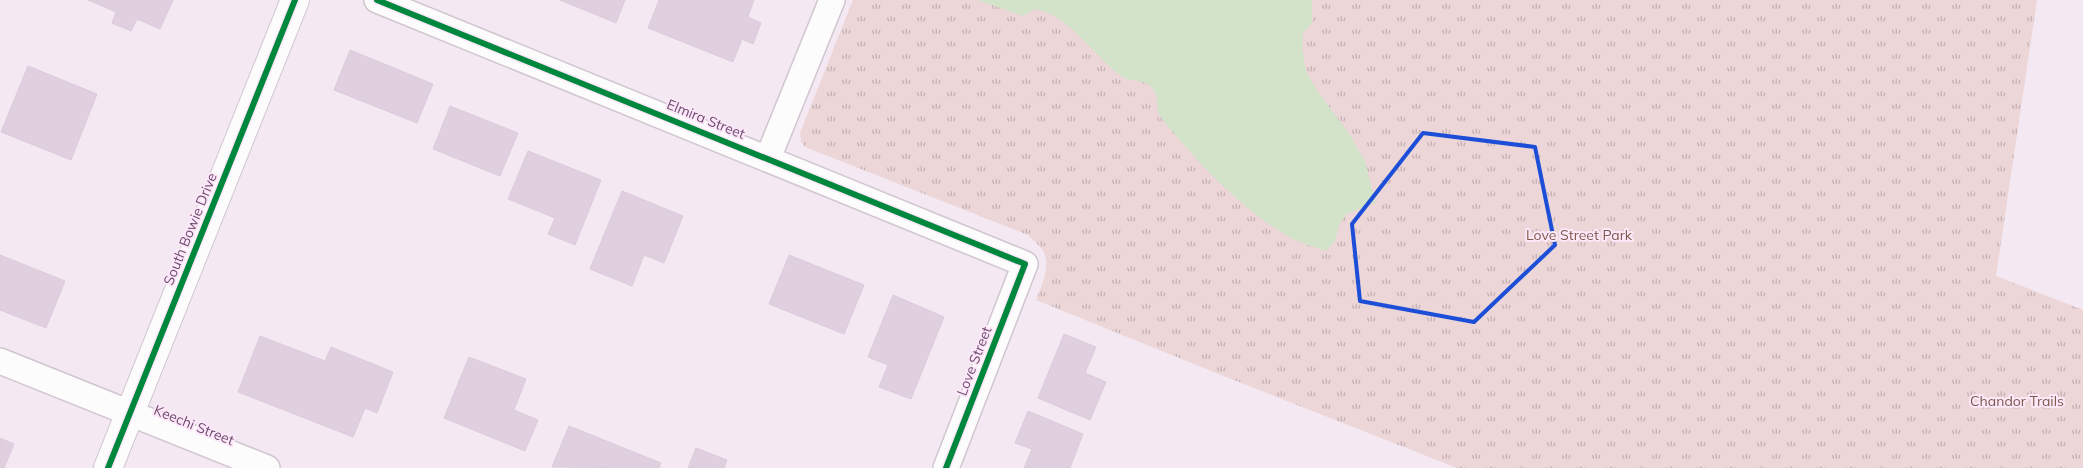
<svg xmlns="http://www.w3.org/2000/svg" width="2083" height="468" font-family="Mulish,sans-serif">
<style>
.park{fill:url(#park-tufts)}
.water{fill:#d2e3c9}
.building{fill:#e0d0df;stroke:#dccbdb}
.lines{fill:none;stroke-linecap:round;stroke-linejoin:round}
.minor-casing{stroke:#d1c5d0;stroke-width:28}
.tertiary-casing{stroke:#d1c5d0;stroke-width:30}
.minor{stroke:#fdfcfd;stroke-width:25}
.tertiary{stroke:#fdfcfd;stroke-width:28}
.cycleway-casing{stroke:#fde8f9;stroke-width:9}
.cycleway{stroke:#00873e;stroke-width:6}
.marked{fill:none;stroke:#1d4ed8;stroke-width:4;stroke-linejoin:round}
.labels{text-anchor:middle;stroke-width:4;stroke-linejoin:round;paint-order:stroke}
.street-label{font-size:14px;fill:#6d4b6f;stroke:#fde8f9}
.park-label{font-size:14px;fill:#7f594a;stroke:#fde8f9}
</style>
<defs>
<pattern id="park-tufts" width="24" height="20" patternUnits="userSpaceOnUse" patternTransform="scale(1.25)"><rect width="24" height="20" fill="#ecd6d8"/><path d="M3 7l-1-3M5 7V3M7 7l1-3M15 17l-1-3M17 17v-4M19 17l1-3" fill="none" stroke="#c3b0b3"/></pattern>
</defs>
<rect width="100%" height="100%" fill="#f4e8f2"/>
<path class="park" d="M 853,0 L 2037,0 L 1996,276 L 2083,310 L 2083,468 L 1457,468 L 1221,375 L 1036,300 C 1042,285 1052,264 1042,249 C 1038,244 1032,239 1028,235 L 805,147 L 801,141 L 800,133 Z"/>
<path class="water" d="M 978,0 L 1312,0 L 1312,23 L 1303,33 L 1302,48 L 1306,71 L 1316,89 L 1350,135 L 1365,161 L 1376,203 L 1346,214 L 1339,225 L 1335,241 L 1326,251 C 1311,246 1297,242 1284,234 C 1246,211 1206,171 1177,137 C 1172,130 1165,124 1160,116 C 1155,108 1161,100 1152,88 C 1144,78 1130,83 1121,76 C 1093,55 1071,17 1036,9 L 1023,16 Z"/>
<path class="building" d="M 88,0 L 173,0 L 160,29 L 137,19 L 131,31 L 112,23 L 116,12 Z
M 560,0 L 625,0 L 616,23 Z
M 659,0 L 754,0 L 748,17 L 761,23 L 753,44 L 742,39 L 733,62 L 648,28 Z
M 350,50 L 433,84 L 417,123 L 334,90 Z
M 28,66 L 97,94 L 71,160 L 1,132 Z
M 450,106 L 518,133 L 500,176 L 433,149 Z
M 528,151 L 601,180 L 575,245 L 548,234 L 555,218 L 508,199 Z
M 622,191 L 683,216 L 664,263 L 644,255 L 632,286 L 590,269 Z
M 0,255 L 65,281 L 46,328 L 0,310 Z
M 789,255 L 864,285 L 844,334 L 769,304 Z
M 893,295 L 944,317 L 911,399 L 879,387 L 888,365 L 868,357 Z
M 1064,334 L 1096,347 L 1085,373 L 1106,382 L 1090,420 L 1038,398 Z
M 260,336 L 325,361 L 331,347 L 393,372 L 377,413 L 365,408 L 353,437 L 238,392 Z
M 469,357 L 526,379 L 514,410 L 538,420 L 525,451 L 444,418 Z
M 1028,411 L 1083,434 L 1070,468 L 1024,468 L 1032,449 L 1015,443 Z
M 569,426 L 661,463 L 659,468 L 552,467 Z
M 0,438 L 14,444 L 4,468 L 0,468 Z
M 696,448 L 727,460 L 724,468 L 688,468 Z"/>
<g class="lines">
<g class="minor-casing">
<path id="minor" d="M 377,0 L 1025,264 L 946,468
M 768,158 L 832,0
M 0,361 L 267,468"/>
</g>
<g class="tertiary-casing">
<path id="tertiary" d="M 108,468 L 295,0"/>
</g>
<use href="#minor" class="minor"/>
<use href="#tertiary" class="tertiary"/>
<g class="cycleway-casing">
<path id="cycleway" d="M 377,0 L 1025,264 L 946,468
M 108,468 L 295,0"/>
</g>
<use href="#cycleway" class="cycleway"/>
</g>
<path class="marked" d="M 1423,133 L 1535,147 L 1555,245 L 1474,322 L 1360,301 L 1352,224 Z"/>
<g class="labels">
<g class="street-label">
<text transform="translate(706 119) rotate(22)" y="5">Elmira Street</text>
<text transform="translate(190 229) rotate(-68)" y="5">South Bowie Drive</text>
<text transform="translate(974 361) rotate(-69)" y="5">Love Street</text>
<text transform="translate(194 425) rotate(22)" y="5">Keechi Street</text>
</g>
<g class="park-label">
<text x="1579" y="240">Love Street Park</text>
<text x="2017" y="406">Chandor Trails</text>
</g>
</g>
</svg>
